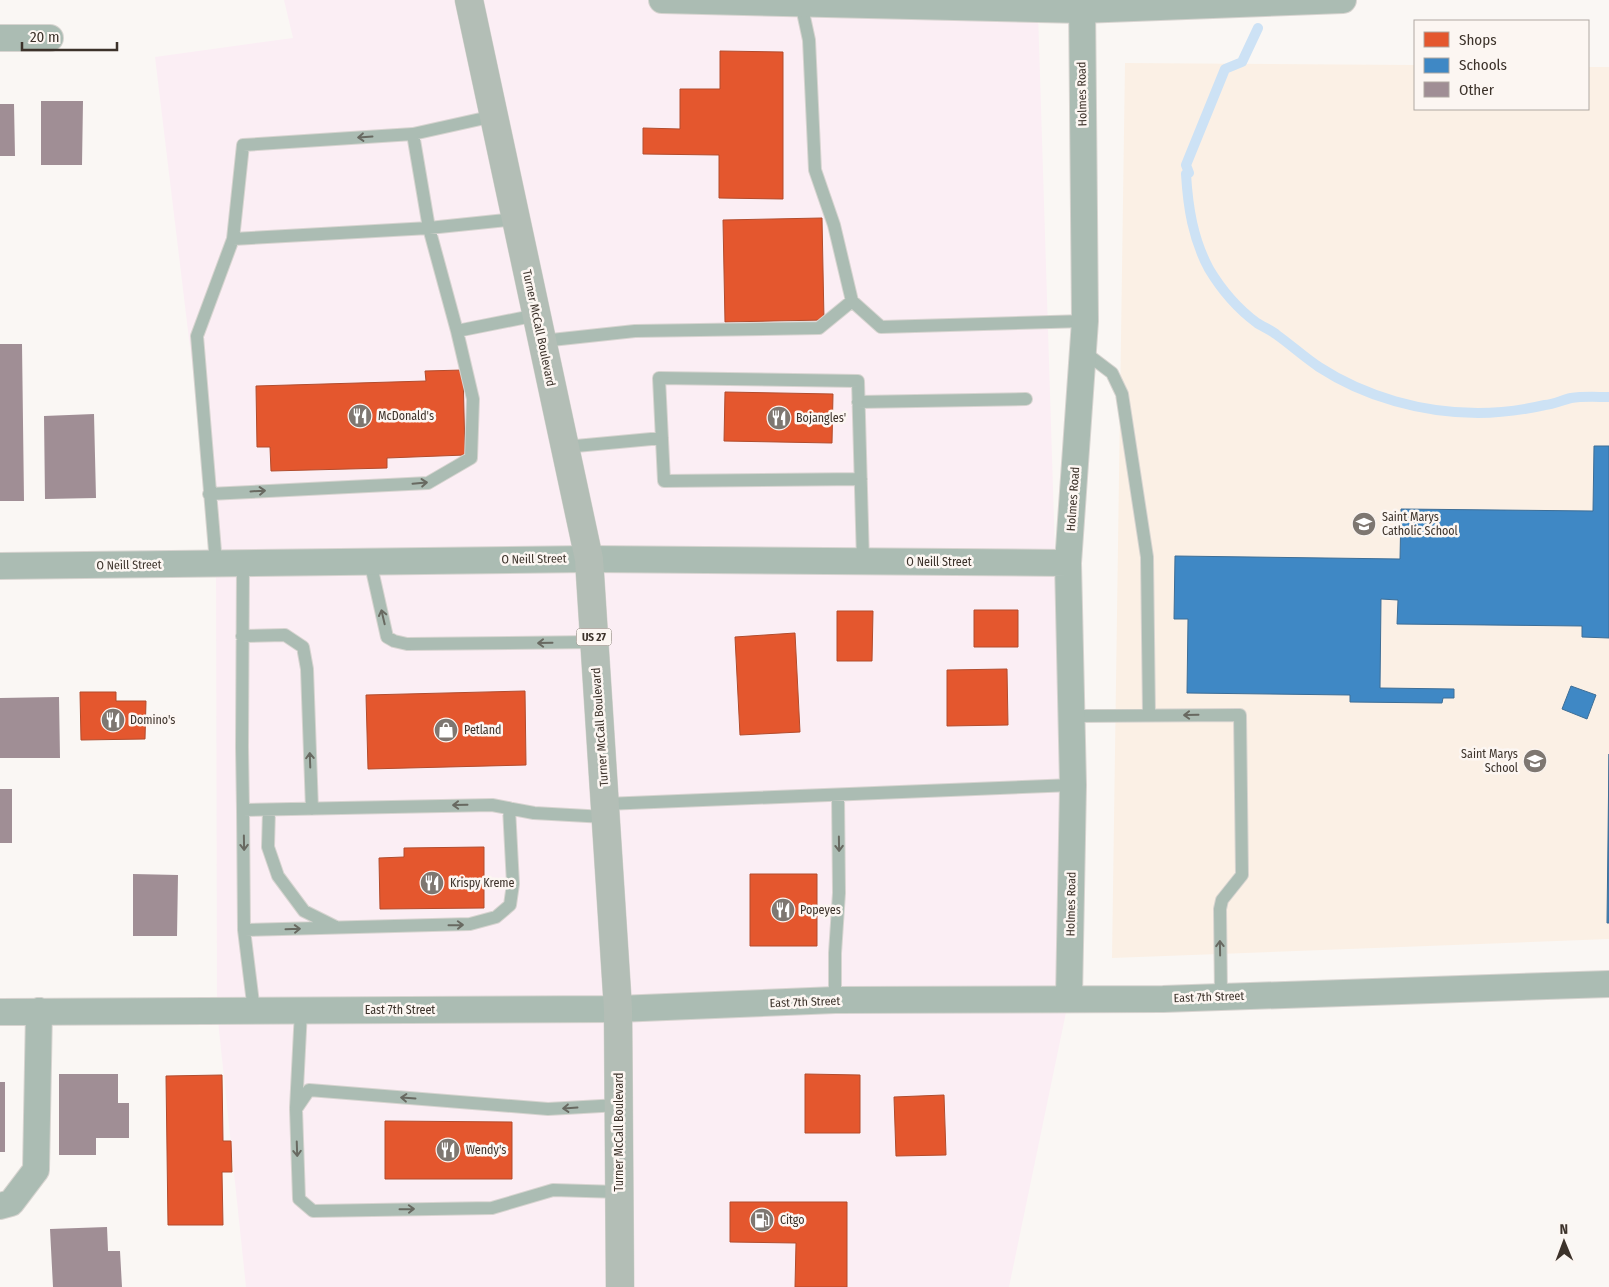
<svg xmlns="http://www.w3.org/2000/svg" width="1609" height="1287" font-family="'Fira Sans Condensed',sans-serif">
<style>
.commercial{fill:#fbeef4}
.education{fill:#fbf0e5}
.shops{fill:#e4572e;stroke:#b24c2d}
.schools{fill:#3f88c5;stroke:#3e6e96}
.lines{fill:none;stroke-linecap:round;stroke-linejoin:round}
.stream{stroke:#cde2f5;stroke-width:10}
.building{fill:#a08e95}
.service-casing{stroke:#d7d4d0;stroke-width:14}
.minor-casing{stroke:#d7d4d0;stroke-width:28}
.primary-casing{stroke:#d7d4d0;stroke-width:29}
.service{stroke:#abbcb3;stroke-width:12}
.minor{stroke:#abbcb3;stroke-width:26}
.primary{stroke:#b3beb6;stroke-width:28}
.oneway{stroke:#686961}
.labels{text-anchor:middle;stroke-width:5;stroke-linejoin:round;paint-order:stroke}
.shield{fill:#fcf6f2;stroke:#766d66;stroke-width:1}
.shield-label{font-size:11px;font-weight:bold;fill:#3c322a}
.street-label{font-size:12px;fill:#3c322a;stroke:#fcf6f2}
.poi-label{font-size:12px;fill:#3c322a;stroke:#fcf6f2;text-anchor:start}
</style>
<rect width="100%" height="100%" fill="#faf7f4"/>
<path class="commercial" d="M 284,0 L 1030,0 L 1038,12 L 1069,998 L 1009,1287 L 246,1287 L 217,1011 L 216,563 L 155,57 L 293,38 Z"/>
<path class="education" d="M 1125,63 L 1415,65 L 1415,109 L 1588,109 L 1588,67 L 1609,67 L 1609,939 L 1112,958 Z"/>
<path class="shops" d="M 720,51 L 783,52 L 783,199 L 719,198 L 719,155 L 643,154 L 643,128 L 680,129 L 680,89 L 720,89 Z
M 822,218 L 824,320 L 725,322 L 723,220 Z
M 463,370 L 465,455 L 387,458 L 387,468 L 271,471 L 270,447 L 257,447 L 256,386 L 426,381 L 425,371 Z
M 725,392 L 833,394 L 832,443 L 724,441 Z
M 974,610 L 1018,610 L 1018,647 L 974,647 Z
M 837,611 L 873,611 L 872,661 L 837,661 Z
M 795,633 L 800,732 L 740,735 L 735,637 Z
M 1007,669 L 1008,725 L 947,726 L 947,670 Z
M 525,691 L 526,765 L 368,769 L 366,695 Z
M 80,692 L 116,692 L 116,701 L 146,701 L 145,739 L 81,740 Z
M 484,847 L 484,908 L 380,909 L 379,858 L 404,857 L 404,848 Z
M 750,874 L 817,874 L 817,946 L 750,946 Z
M 805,1074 L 860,1075 L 860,1133 L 805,1133 Z
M 222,1075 L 223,1141 L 231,1141 L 232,1172 L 222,1172 L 223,1225 L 168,1225 L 166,1076 Z
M 944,1095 L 946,1155 L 896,1156 L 894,1097 Z
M 385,1121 L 512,1122 L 512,1179 L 385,1179 Z
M 730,1202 L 847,1202 L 847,1287 L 795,1287 L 796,1243 L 730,1242 Z"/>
<path class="schools" d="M 1594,446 L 1609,446 L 1609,638 L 1582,637 L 1582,626 L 1397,624 L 1398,600 L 1381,599 L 1380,688 L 1454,689 L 1454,698 L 1443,698 L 1442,703 L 1350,702 L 1350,695 L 1187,693 L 1188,619 L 1174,619 L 1175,556 L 1400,559 L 1401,509 L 1593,511 Z
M 1571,686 L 1596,695 L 1587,719 L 1562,709 Z
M 1609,754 L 1609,923 L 1607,923 Z"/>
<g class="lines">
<path class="stream" d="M 1258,28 L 1242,62 L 1225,69 L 1186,165 L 1189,173 L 1186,174 C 1188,208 1193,239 1209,269 C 1221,289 1238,309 1257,323 C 1263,327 1271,330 1277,335 C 1291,345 1304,357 1319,367 C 1365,397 1423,413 1478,413 C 1500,413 1523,410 1545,405 C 1554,404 1562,400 1571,398 C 1583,396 1597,397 1609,397"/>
</g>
<path class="building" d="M 41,101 L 83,101 L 82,165 L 41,165 Z
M 0,104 L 14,104 L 15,156 L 0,156 Z
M 0,344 L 22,344 L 24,501 L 0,501 Z
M 94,414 L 96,498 L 45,499 L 44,416 Z
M 59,697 L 60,758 L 0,758 L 0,698 Z
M 0,789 L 12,789 L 12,843 L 0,843 Z
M 133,874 L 178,875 L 177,936 L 133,936 Z
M 59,1074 L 118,1074 L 118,1103 L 129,1103 L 129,1138 L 96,1138 L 96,1155 L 59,1155 Z
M 0,1082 L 5,1082 L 5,1152 L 0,1152 Z
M 107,1227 L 108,1251 L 120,1251 L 122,1287 L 53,1287 L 50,1229 Z"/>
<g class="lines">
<g class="service-casing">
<path id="service" d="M 801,3 L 809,40 L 815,170 L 834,225 L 852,301 L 881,327 L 1085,321
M 494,116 L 413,134 L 429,228 L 457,331 L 537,315
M 233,239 L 429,228 L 516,219
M 542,341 L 635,331 L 819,328 L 852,301
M 1083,351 L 1112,373 L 1122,394 L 1147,557 L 1149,716
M 858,402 L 1026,399
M 565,447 L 662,438
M 861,479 L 664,481 L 659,378 L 858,381 L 863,561
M 209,494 L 428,483 L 471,458 L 473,399 L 457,331
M 370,561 L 387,637 L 394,641 L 407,644 L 594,642
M 216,563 L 197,336 L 233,239 L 243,145 L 413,134
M 243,563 L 242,747 L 243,810
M 242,636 L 285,635 L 303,647 L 307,669 L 312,809
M 1071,716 L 1240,715 L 1242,875 L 1222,900 L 1220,909 L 1221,997
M 605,804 L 1073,785
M 269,810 L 268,847 L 278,876 L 304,911 L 334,926
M 244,930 L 470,924 L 496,917 L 510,905 L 513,884 L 509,808
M 835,1000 L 835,953 L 839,893 L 838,795
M 254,1011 L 244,930 L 243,810 L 492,805 L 534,813 L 605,817
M 619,1105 L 548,1109 L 309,1090 L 296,1109 L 299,1199 L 313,1211 L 492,1208 L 553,1190 L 619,1192
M 296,1108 L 301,1011"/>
</g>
<g class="minor-casing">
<path id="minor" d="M 662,0 L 1081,10 L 1343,0
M 0,38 L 50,38
M 0,566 L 589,559 L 1068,563
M 1069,998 L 1073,785 L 1068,563 L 1085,321 L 1082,0
M 0,1012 L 618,1009 L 835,1000 L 1163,999 L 1609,984
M 0,1206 L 11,1203 L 36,1170 L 39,1011"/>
</g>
<g class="primary-casing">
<path id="primary" d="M 469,0 L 589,559 L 618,1009 L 620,1287"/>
</g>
<use href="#service" class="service"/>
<use href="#minor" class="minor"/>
<use href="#primary" class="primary"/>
</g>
<defs><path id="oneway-shaft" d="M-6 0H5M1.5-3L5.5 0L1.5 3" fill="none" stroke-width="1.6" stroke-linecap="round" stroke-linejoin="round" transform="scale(1.25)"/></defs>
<g class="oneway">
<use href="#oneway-shaft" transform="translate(365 137) rotate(176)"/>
<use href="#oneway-shaft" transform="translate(420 483) rotate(-5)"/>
<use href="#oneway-shaft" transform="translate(258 491) rotate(-3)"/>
<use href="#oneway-shaft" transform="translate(383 617) rotate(-103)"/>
<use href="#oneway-shaft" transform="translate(545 643) rotate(179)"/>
<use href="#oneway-shaft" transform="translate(1191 715) rotate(179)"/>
<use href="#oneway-shaft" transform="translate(310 760) rotate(-92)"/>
<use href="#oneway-shaft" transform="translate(460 805) rotate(179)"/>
<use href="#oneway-shaft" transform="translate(244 843) rotate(89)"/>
<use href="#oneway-shaft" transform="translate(839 844) rotate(89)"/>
<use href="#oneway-shaft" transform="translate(456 925) rotate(-1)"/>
<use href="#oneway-shaft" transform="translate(293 929) rotate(-2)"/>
<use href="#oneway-shaft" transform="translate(1220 948) rotate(-91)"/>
<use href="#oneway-shaft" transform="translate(408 1098) rotate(-176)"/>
<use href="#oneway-shaft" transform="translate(570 1108) rotate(176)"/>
<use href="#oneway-shaft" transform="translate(297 1149) rotate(88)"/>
<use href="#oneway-shaft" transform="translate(407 1209) rotate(-1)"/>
</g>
<defs>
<g id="restaurant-disc" transform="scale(1.25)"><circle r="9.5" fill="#7e7771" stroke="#fcf6f2"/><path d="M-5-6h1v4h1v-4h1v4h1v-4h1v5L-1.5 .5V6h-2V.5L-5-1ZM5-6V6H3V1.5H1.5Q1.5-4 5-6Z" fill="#fff"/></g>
<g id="school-disc" transform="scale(1.25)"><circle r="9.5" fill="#7e7771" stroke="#fcf6f2"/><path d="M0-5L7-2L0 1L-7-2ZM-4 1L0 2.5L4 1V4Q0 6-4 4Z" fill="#fff"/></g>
<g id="shop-disc" transform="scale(1.25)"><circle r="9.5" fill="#7e7771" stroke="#fcf6f2"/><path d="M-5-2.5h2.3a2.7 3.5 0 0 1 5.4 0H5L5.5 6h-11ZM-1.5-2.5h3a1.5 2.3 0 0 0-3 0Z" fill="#fff"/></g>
<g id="fuel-disc" transform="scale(1.25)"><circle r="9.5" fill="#7e7771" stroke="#fcf6f2"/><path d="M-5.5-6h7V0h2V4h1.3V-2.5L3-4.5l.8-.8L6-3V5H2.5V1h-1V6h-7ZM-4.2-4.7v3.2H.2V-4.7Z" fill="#fff"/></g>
</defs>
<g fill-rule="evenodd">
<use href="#restaurant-disc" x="360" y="416"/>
<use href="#restaurant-disc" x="779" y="418"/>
<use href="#school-disc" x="1364" y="524"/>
<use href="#restaurant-disc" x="113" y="720"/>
<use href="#shop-disc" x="446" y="730"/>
<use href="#school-disc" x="1535" y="761"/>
<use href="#restaurant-disc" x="432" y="883"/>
<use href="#restaurant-disc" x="783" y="910"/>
<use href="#restaurant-disc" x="448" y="1150"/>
<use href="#fuel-disc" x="762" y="1220"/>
</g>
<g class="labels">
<rect class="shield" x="576.5" y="628.5" width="35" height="17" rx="4"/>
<g class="shield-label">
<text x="594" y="641">US 27</text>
</g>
<g class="street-label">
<text transform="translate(1082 94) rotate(-91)" y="4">Holmes Road</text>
<text transform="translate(539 328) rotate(78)" y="4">Turner McCall Boulevard</text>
<text transform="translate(1073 499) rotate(-86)" y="4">Holmes Road</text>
<text transform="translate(534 559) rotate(-1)" y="4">O Neill Street</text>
<text x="939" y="566">O Neill Street</text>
<text transform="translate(129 565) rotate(-1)" y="4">O Neill Street</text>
<text transform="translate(600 727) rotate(-94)" y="4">Turner McCall Boulevard</text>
<text transform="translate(1071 904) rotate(-89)" y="4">Holmes Road</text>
<text transform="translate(1209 997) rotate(-2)" y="4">East 7th Street</text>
<text transform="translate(805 1002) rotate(-2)" y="4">East 7th Street</text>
<text x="400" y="1014">East 7th Street</text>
<text transform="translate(619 1132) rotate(-90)" y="4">Turner McCall Boulevard</text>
</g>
<g class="poi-label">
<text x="378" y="420">McDonald's</text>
<text x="796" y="422">Bojangles'</text>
<text x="1382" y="521">Saint Marys<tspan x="1382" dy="14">Catholic School</tspan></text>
<text x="130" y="724">Domino's</text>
<text x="464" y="734">Petland</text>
<text x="1518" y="758" text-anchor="end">Saint Marys<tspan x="1518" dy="14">School</tspan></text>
<text x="450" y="887">Krispy Kreme</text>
<text x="800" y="914">Popeyes</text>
<text x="466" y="1154">Wendy's</text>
<text x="780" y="1224">Citgo</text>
</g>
</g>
<rect x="1414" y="20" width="175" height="90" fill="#fcf6f2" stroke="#afa8a2"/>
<rect x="1424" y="32" width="25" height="15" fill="#e4572e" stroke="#afa8a2"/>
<text x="1459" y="45" font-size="15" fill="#3c322a">Shops</text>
<rect x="1424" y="58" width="25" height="15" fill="#3f88c5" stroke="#afa8a2"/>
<text x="1459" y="70" font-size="15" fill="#3c322a">Schools</text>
<rect x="1424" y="82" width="25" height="15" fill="#a08e95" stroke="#afa8a2"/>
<text x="1459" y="95" font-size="15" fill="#3c322a">Other</text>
<g transform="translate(1564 1242) rotate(359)" stroke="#fcf6f2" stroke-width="4" paint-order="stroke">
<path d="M0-4L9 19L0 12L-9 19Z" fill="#3c322a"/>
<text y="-8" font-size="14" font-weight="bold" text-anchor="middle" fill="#3c322a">N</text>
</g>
<path d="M22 42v8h95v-8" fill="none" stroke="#3c322a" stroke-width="2.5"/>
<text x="30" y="42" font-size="15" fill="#3c322a" stroke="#fcf6f2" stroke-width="4" paint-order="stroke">20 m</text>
</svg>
